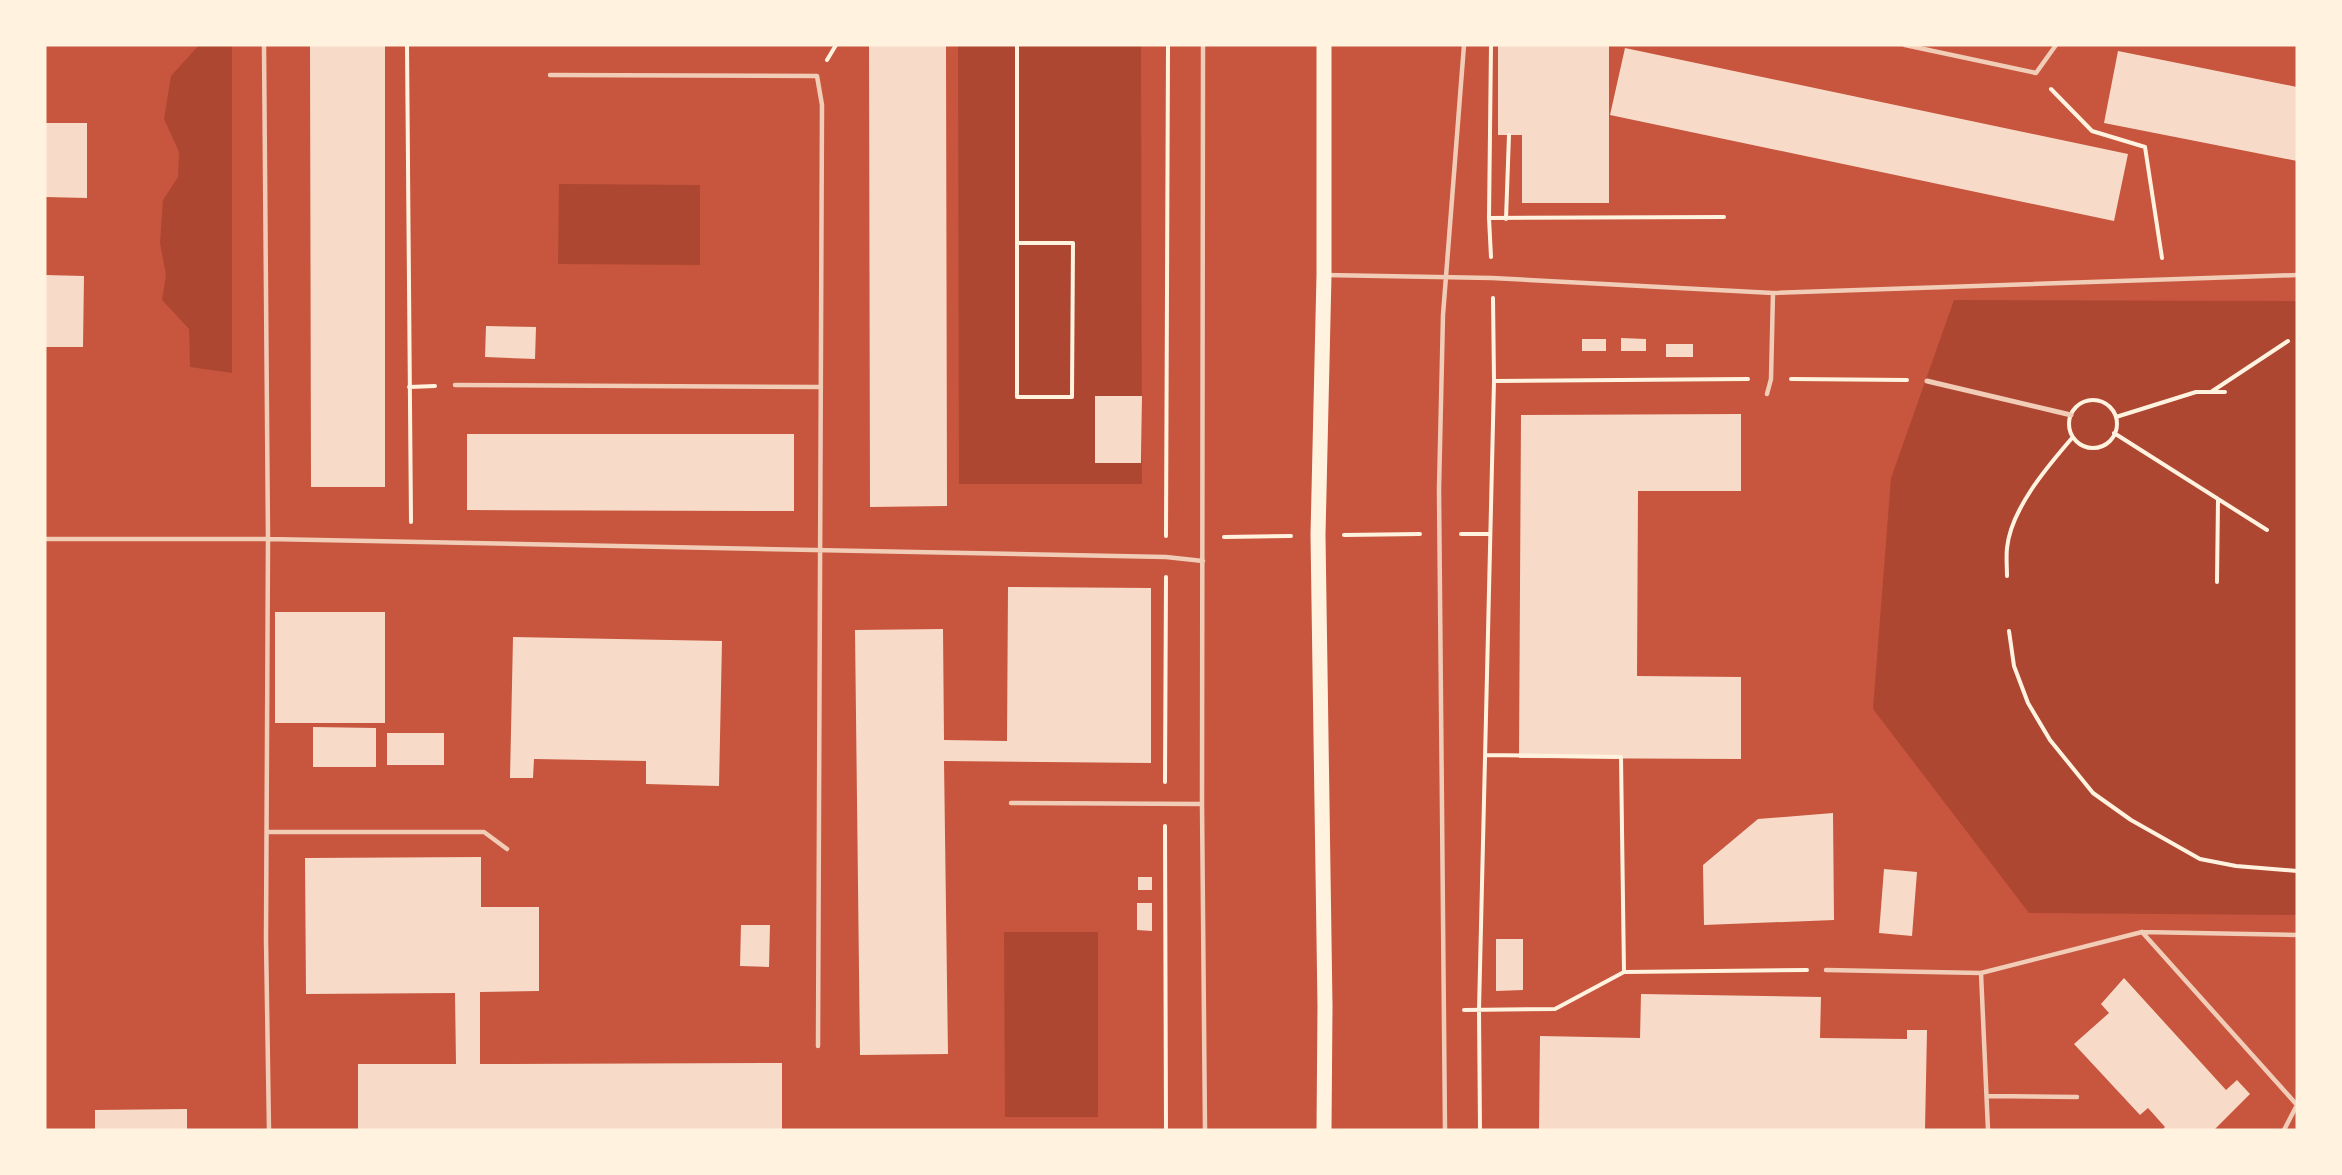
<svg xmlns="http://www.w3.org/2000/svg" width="2342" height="1175" font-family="'DM Sans',sans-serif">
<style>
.green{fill:#ae4732}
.building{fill:#f7dbc8}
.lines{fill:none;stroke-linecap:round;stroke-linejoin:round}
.path{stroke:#fff3e0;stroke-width:4}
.service{stroke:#f1ccb7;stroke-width:4.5}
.pedestrian{stroke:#f1ccb7;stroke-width:5}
.primary{stroke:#fff3e0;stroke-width:15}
</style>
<rect width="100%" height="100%" fill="#c8553d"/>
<path class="green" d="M 199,45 L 232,45 L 232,373 L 190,367 L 189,329 L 162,300 L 166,275 L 160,243 L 163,200 L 178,177 L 179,152 L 164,119 L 171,76 Z
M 958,45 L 1141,45 L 1142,484 L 959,484 Z
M 559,184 L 700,185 L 700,265 L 558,264 Z
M 1954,300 L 2297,301 L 2297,915 L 2029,913 L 1873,709 L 1891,478 Z
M 1004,932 L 1098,932 L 1098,1117 L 1005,1117 Z"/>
<path class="building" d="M 310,45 L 385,45 L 385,487 L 311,487 Z
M 869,45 L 946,45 L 947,506 L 870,507 Z
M 1498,45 L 1609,45 L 1609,203 L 1522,203 L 1522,135 L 1498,135 Z
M 1625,48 L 2128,154 L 2114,221 L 1610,115 Z
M 2118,51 L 2297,87 L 2297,161 L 2104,123 Z
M 45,123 L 87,123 L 87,198 L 45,197 Z
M 45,275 L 84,276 L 83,347 L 45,347 Z
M 486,326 L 536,327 L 535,359 L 485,357 Z
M 1621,338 L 1646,339 L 1646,351 L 1621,351 Z
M 1582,339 L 1606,339 L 1606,351 L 1582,351 Z
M 1666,344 L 1693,344 L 1693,357 L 1666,357 Z
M 1095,396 L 1142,396 L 1141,463 L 1095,463 Z
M 1741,414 L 1741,491 L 1638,491 L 1637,676 L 1741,677 L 1741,759 L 1519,758 L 1521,415 Z
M 467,434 L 794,434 L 794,511 L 467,510 Z
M 1008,587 L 1151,588 L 1151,763 L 944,761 L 948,1054 L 860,1055 L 855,630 L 943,629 L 944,740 L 1007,741 Z
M 275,612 L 385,612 L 385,723 L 275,723 Z
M 513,637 L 722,641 L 719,786 L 646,784 L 646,761 L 534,759 L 533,778 L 510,778 Z
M 313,727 L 376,728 L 376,767 L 313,767 Z
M 387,733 L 444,733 L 444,765 L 387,765 Z
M 1833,813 L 1834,920 L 1704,925 L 1703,865 L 1758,819 Z
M 481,857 L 481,907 L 539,907 L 539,991 L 480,992 L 480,1064 L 782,1063 L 782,1130 L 358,1130 L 358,1064 L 456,1064 L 455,993 L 306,994 L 305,858 Z
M 1884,869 L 1917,872 L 1912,936 L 1879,933 Z
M 1138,877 L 1152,877 L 1152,890 L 1138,890 Z
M 1137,903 L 1152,903 L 1152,931 L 1137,930 Z
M 741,925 L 770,925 L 769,967 L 740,966 Z
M 1496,939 L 1523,939 L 1523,990 L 1496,991 Z
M 2124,978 L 2226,1090 L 2237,1080 L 2250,1094 L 2214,1130 L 2162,1130 L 2165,1127 L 2148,1108 L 2140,1115 L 2074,1044 L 2109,1013 L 2101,1004 Z
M 1641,994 L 1821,997 L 1820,1038 L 1907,1039 L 1907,1030 L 1927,1030 L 1925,1130 L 1539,1130 L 1540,1036 L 1640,1038 Z
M 187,1109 L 187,1130 L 95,1130 L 95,1110 Z"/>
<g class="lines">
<path class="path" d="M 407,45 L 411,522
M 1017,45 L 1017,397 L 1072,397 L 1073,243 L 1017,243
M 1491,45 L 1489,218 L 1491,257
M 827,60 L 836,45
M 2051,89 L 2092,131 L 2145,147 L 2162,258
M 1489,218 L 1724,217
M 1506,219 L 1509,135
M 1791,379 L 1907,380
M 1494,381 L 1748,379
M 409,387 L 435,386
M 2211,392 L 2288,341
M2069 424a24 24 0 1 1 48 0a24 24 0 1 1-48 0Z
M 2116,417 L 2196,392 L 2225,392
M 2114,433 L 2267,530
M 1461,534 L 1490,534
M 1344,535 L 1420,534
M 1166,536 L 1168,45
M 1224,537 L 1291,536
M 2007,576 C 2007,567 2006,557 2007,548 C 2011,509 2047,467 2072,438
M 2217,582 L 2218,499
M 2009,631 L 2014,666 L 2028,703 L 2050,740 L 2093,793 L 2131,820 L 2200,859 L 2236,866 L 2297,871
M 1485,755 L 1621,757 L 1624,972
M 1165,782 L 1166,577
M 1165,826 L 1166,1130
M 1464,1010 L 1555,1009 L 1624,972 L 1807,970
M 1480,1130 L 1479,1010 L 1494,381 L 1493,298"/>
<path class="service" d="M 264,45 L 268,539 L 266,939 L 269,1130
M 1203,45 L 1202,804 L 1205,1130
M 1905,45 L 2036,73 L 2056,45
M 550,75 L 817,76 L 822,105 L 818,1046
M 1325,275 L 1492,278 L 1773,293 L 2297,275
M 455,385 L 821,387
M 1767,394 L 1771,379 L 1773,293
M 45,539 L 268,539 L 1166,557 L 1203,561
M 1011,803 L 1202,804
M 267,832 L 484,832 L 507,849
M 2142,932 L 2297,1105
M 1826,970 L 1981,973 L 2142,932 L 2297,935
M 1981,973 L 1988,1130
M 1987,1096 L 2077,1097
M 1445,1130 L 1439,489 L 1443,315 L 1464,45
M 2284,1130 L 2297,1105"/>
<path class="pedestrian" d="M 1927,381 L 2071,415"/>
<path class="primary" d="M 1324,45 L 1324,275 L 1318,535 L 1325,1006 L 1324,1130"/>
</g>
<rect width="2342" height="1175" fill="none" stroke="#fff3e0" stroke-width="93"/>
</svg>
